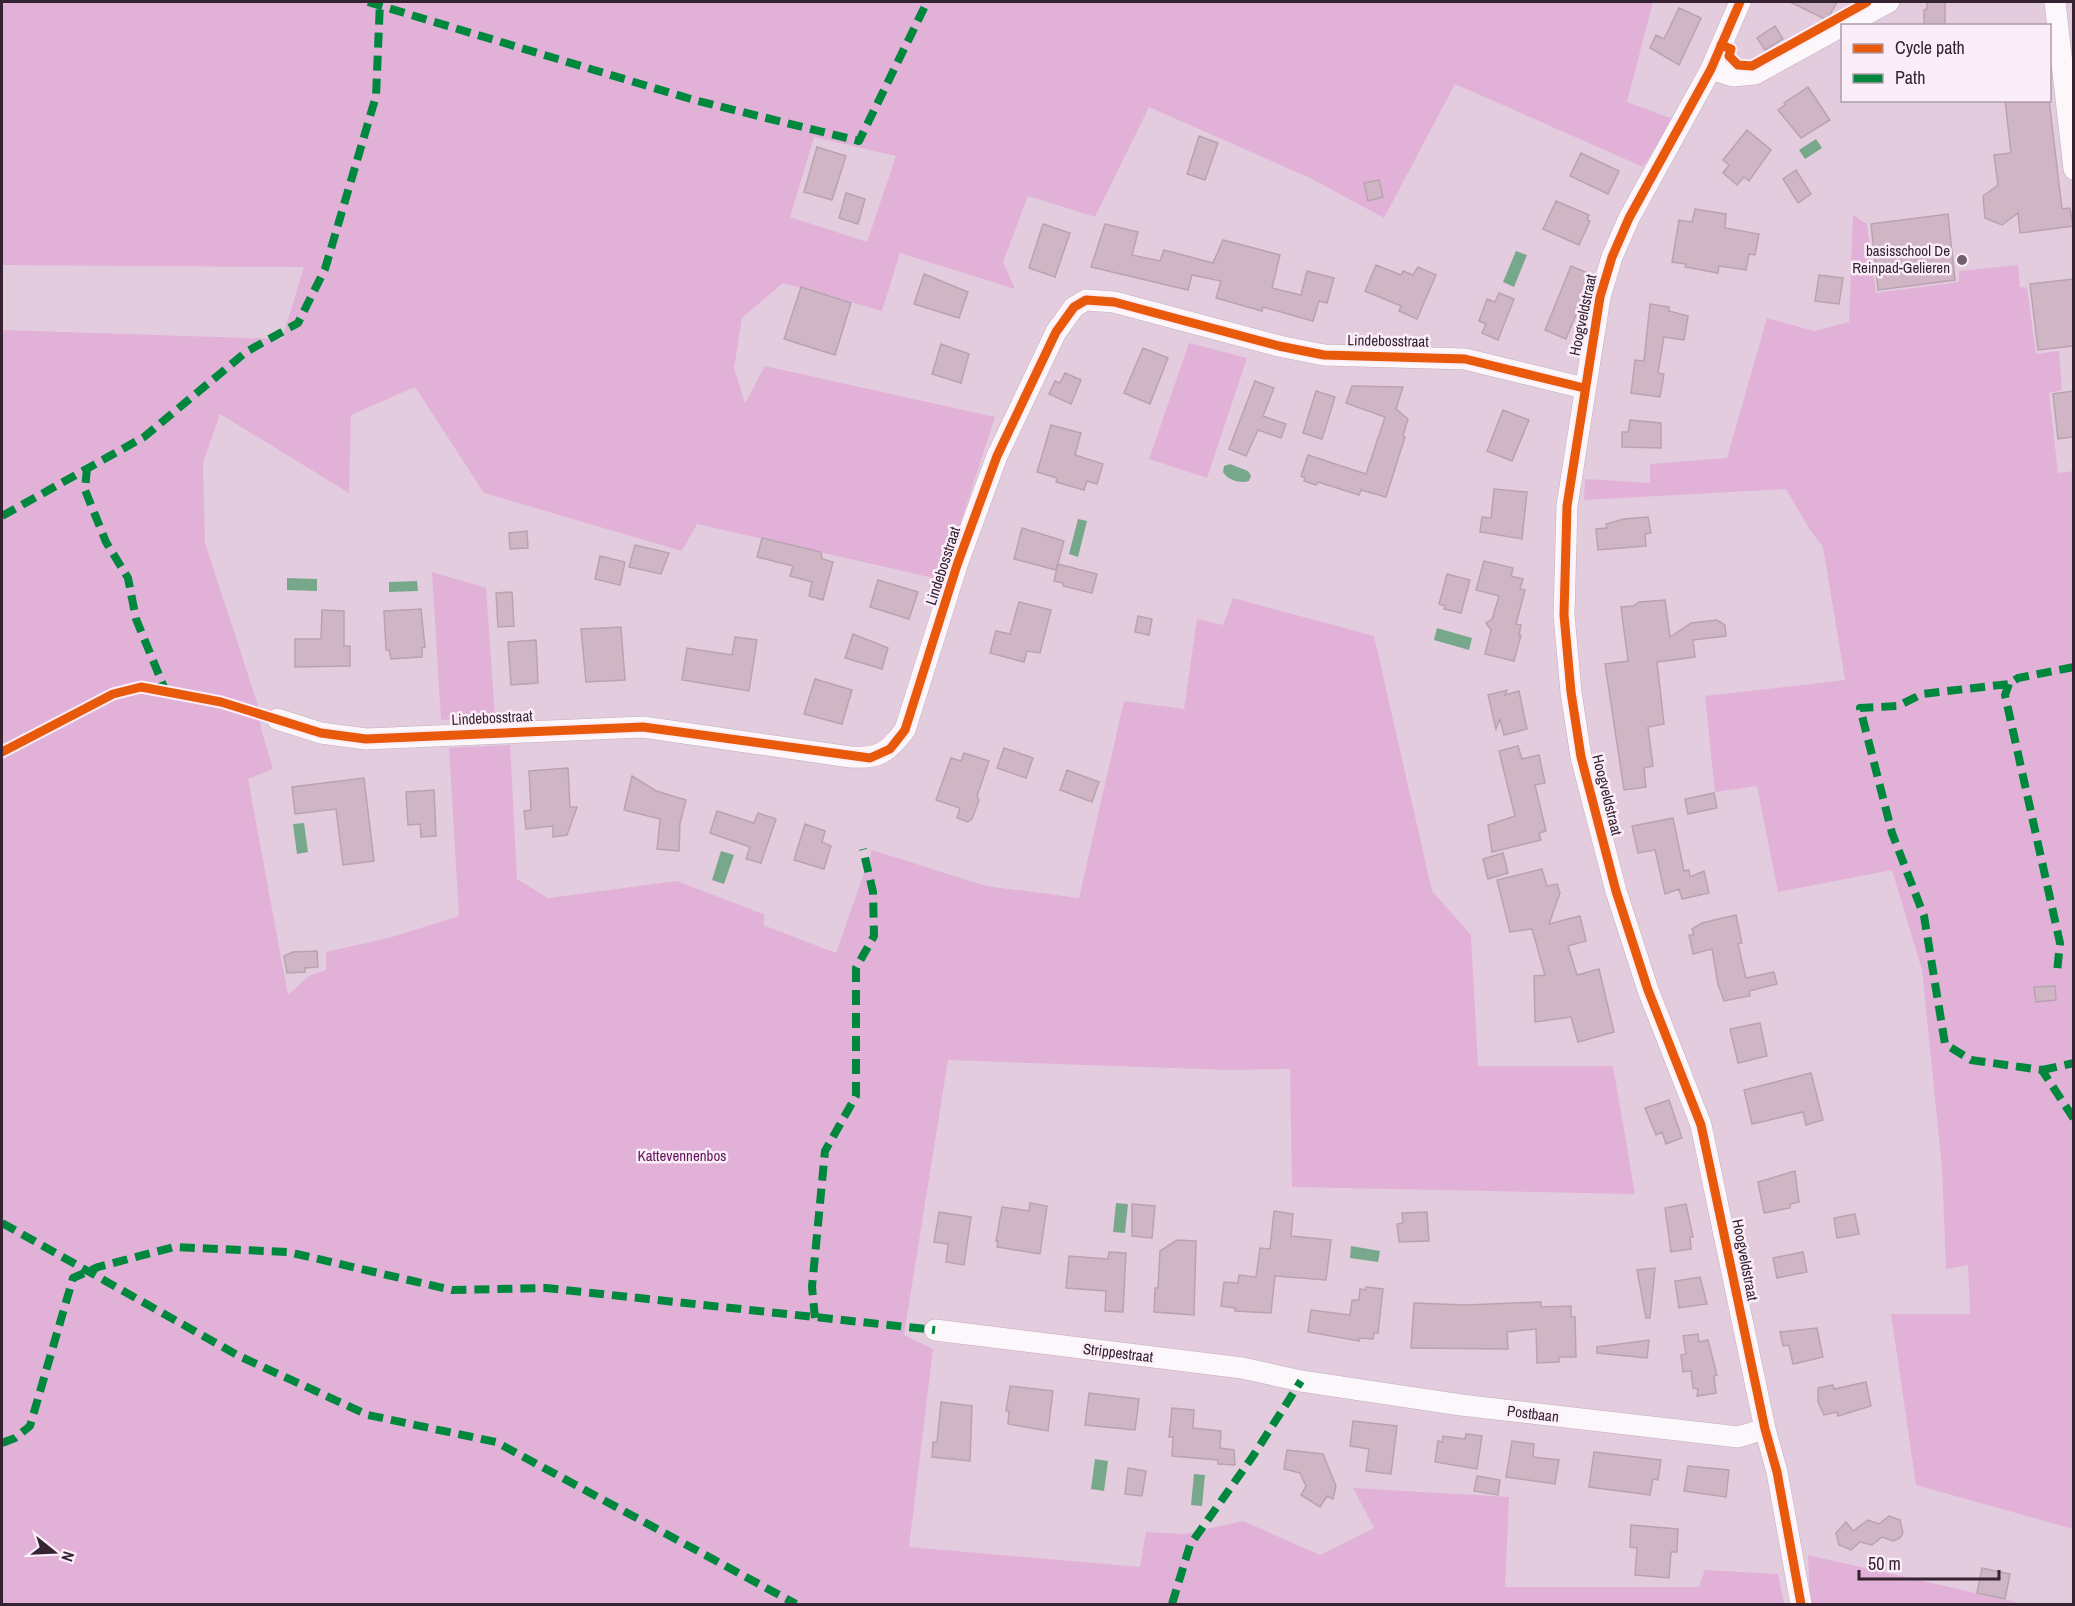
<svg xmlns="http://www.w3.org/2000/svg" width="2075" height="1606" font-family="'Archivo Narrow',sans-serif">
<style>
.green{fill:#e2b1d7;fill-rule:evenodd}
.water{fill:#78a88b}
.building{fill:#d0b5c4;stroke:#b8a4b0;stroke-width:1.5}
.lines{fill:none;stroke-linecap:round;stroke-linejoin:round}
.minor-casing{stroke:#c0adbc;stroke-width:22}
.minor{stroke:#fbf7fa;stroke-width:21}
.quiet{stroke:#00873e;stroke-width:8;stroke-dasharray:15 8;stroke-linecap:butt}
.cycleway-casing{stroke:#fceef9;stroke-width:13}
.cycleway{stroke:#e8590c;stroke-width:9}
.poi-dot{fill:#725e6e;stroke:#fceef9;stroke-width:2}
.labels{text-anchor:middle;stroke-width:5;stroke-linejoin:round;paint-order:stroke}
.poi-label{font-size:15px;fill:#352331;stroke:#fceef9;text-anchor:end}
.street-label{font-size:15px;fill:#352331;stroke:#fceef9}
.park-label{font-size:15px;fill:#621258;stroke:#fceef9}
</style>
<rect width="100%" height="100%" fill="#e4ccdf"/>
<path class="green" d="M 2,2 L 1653,2 L 1627,102 L 1673,119 L 1643,167 L 1455,84 L 1384,218 L 1312,179 L 1149,107 L 1095,217 L 1028,196 L 1003,262 L 1015,289 L 900,253 L 882,311 L 783,283 L 742,318 L 734,368 L 745,403 L 765,366 L 995,417 L 942,580 L 697,524 L 682,551 L 484,493 L 415,387 L 351,415 L 349,493 L 220,414 L 203,463 L 205,543 L 258,705 L 261,729 L 273,769 L 248,779 L 288,995 L 309,976 L 326,970 L 326,952 L 392,937 L 459,916 L 449,748 L 510,745 L 517,879 L 548,898 L 677,881 L 765,915 L 763,925 L 836,953 L 872,850 L 986,886 L 1079,898 L 1124,701 L 1184,709 L 1197,619 L 1223,625 L 1233,598 L 1374,636 L 1432,891 L 1471,935 L 1478,1066 L 1613,1066 L 1635,1194 L 1292,1187 L 1290,1069 L 1229,1070 L 948,1060 L 904,1335 L 933,1349 L 909,1547 L 1140,1567 L 1146,1532 L 1185,1534 L 1243,1521 L 1320,1555 L 1374,1528 L 1353,1488 L 1509,1497 L 1505,1587 L 1699,1587 L 1705,1570 L 1778,1574 L 1784,1604 L 2,1604 L 2,330 L 282,339 L 304,267 L 2,265 ZM 814,137 L 896,156 L 867,242 L 790,217 Z
M 1853,215 L 1867,224 L 1876,293 L 1959,282 L 1959,271 L 2018,265 L 2020,287 L 2027,288 L 2036,354 L 2059,351 L 2062,390 L 2049,393 L 2058,473 L 2074,471 L 2073,1529 L 1916,1485 L 1891,1314 L 1970,1314 L 1968,1265 L 1946,1269 L 1942,1168 L 1922,970 L 1892,870 L 1778,892 L 1757,786 L 1715,792 L 1705,696 L 1845,680 L 1823,547 L 1810,530 L 1786,489 L 1584,500 L 1585,479 L 1650,483 L 1650,464 L 1727,458 L 1767,318 L 1814,331 L 1849,322 Z
M 1189,343 L 1247,358 L 1207,478 L 1149,459 Z
M 432,572 L 486,588 L 495,717 L 441,720 Z
M 1808,1555 L 2024,1604 L 1810,1604 Z"/>
<path class="water" d="M 1816,139 L 1822,148 L 1805,159 L 1799,150 Z
M 1516,251 L 1527,255 L 1514,287 L 1503,282 Z
M 1230,464 L 1248,471 L 1251,476 L 1249,481 C 1240,484 1228,480 1223,472 L 1224,466 Z
M 1078,519 L 1087,521 L 1078,557 L 1069,554 Z
M 287,578 L 317,579 L 317,591 L 287,590 Z
M 417,581 L 418,591 L 389,592 L 389,582 Z
M 1437,628 L 1472,638 L 1469,650 L 1434,640 Z
M 304,823 L 308,852 L 297,854 L 293,824 Z
M 721,851 L 734,855 L 724,884 L 712,880 Z
M 1116,1203 L 1128,1204 L 1125,1233 L 1113,1232 Z
M 1351,1246 L 1380,1251 L 1378,1262 L 1350,1258 Z
M 1095,1459 L 1108,1461 L 1104,1491 L 1091,1489 Z
M 1194,1474 L 1205,1475 L 1202,1506 L 1191,1505 Z"/>
<path class="building" d="M 1790,2 L 1837,2 L 1827,20 Z
M 1927,2 L 1945,2 L 1945,26 L 1924,26 L 1924,10 L 1927,9 Z
M 1679,8 L 1701,18 L 1679,65 L 1650,48 L 1656,35 L 1664,39 Z
M 1775,26 L 1783,39 L 1765,50 L 1757,38 Z
M 1808,87 L 1830,120 L 1801,138 L 1778,110 L 1785,105 L 1784,103 Z
M 2005,100 L 2049,100 L 2062,209 L 2070,208 L 2073,226 L 2020,233 L 2018,213 L 2002,225 L 1985,218 L 1983,196 L 1998,185 L 1994,155 L 2011,153 Z
M 1747,130 L 1771,150 L 1749,181 L 1744,177 L 1737,185 L 1723,173 L 1729,165 L 1723,160 Z
M 1199,136 L 1218,143 L 1205,180 L 1187,174 Z
M 817,147 L 846,156 L 832,200 L 804,192 Z
M 1581,153 L 1619,171 L 1608,194 L 1570,176 Z
M 1796,170 L 1811,194 L 1798,203 L 1783,179 Z
M 1379,180 L 1383,197 L 1368,201 L 1364,183 Z
M 846,193 L 865,199 L 858,224 L 839,218 Z
M 1556,201 L 1589,215 L 1587,220 L 1590,221 L 1579,245 L 1543,229 Z
M 1695,209 L 1726,214 L 1725,228 L 1759,234 L 1755,255 L 1749,254 L 1746,270 L 1719,266 L 1718,273 L 1685,267 L 1686,264 L 1672,262 L 1679,220 L 1692,222 Z
M 1948,214 L 1955,280 L 1878,290 L 1871,224 Z
M 1043,224 L 1070,233 L 1055,277 L 1029,268 Z
M 1105,224 L 1138,232 L 1132,255 L 1160,261 L 1164,250 L 1213,263 L 1223,240 L 1280,255 L 1272,288 L 1301,295 L 1307,271 L 1334,278 L 1327,303 L 1319,301 L 1313,321 L 1263,307 L 1262,311 L 1216,298 L 1221,281 L 1192,275 L 1188,290 L 1091,267 Z
M 1376,265 L 1401,275 L 1403,271 L 1413,275 L 1418,267 L 1436,275 L 1417,319 L 1399,311 L 1401,306 L 1365,291 Z
M 1571,266 L 1592,275 L 1566,339 L 1545,330 Z
M 924,274 L 968,292 L 959,318 L 914,304 Z
M 1819,275 L 1843,278 L 1839,304 L 1815,301 Z
M 2073,279 L 2073,346 L 2038,350 L 2030,284 Z
M 801,287 L 851,303 L 835,355 L 784,339 Z
M 1499,293 L 1514,299 L 1498,340 L 1482,333 L 1486,324 L 1479,321 L 1487,299 L 1495,302 Z
M 1650,304 L 1669,307 L 1669,311 L 1688,316 L 1684,340 L 1664,337 L 1658,373 L 1664,374 L 1660,397 L 1631,393 L 1635,360 L 1644,361 Z
M 941,344 L 969,354 L 961,383 L 932,374 Z
M 1143,348 L 1168,358 L 1150,404 L 1124,393 Z
M 1065,373 L 1081,380 L 1071,404 L 1049,394 L 1055,381 L 1060,383 Z
M 1255,381 L 1274,388 L 1263,416 L 1286,424 L 1281,438 L 1258,430 L 1246,456 L 1229,449 Z
M 1352,386 L 1403,387 L 1396,409 L 1408,419 L 1403,436 L 1405,437 L 1386,497 L 1361,490 L 1359,495 L 1318,482 L 1316,485 L 1304,481 L 1305,478 L 1301,476 L 1308,455 L 1366,474 L 1385,417 L 1346,403 Z
M 1316,391 L 1335,397 L 1322,439 L 1303,433 Z
M 2073,391 L 2073,437 L 2058,439 L 2053,394 Z
M 1503,410 L 1529,420 L 1512,461 L 1487,451 Z
M 1630,420 L 1661,423 L 1661,448 L 1622,447 L 1622,432 L 1628,432 Z
M 1051,425 L 1081,433 L 1075,455 L 1103,464 L 1097,484 L 1087,481 L 1084,490 L 1056,482 L 1057,478 L 1037,472 Z
M 1494,489 L 1527,492 L 1522,539 L 1480,532 L 1482,517 L 1491,518 Z
M 1648,517 L 1651,533 L 1645,534 L 1646,546 L 1598,550 L 1596,529 L 1607,528 L 1606,524 L 1624,519 Z
M 1022,528 L 1064,541 L 1056,570 L 1014,559 Z
M 527,531 L 528,548 L 510,549 L 509,533 Z
M 762,538 L 821,552 L 822,559 L 833,562 L 823,600 L 809,596 L 812,582 L 790,576 L 793,566 L 757,557 Z
M 635,545 L 669,553 L 661,574 L 629,567 Z
M 600,556 L 625,562 L 620,585 L 595,579 Z
M 1484,561 L 1513,568 L 1511,576 L 1523,579 L 1520,589 L 1525,590 L 1516,624 L 1521,625 L 1519,635 L 1521,635 L 1514,661 L 1485,654 L 1491,630 L 1486,623 L 1492,619 L 1499,596 L 1476,590 Z
M 1058,564 L 1097,574 L 1092,593 L 1063,586 L 1063,583 L 1054,581 Z
M 1447,574 L 1470,580 L 1461,613 L 1444,609 L 1445,606 L 1439,604 Z
M 878,580 L 918,592 L 909,619 L 870,607 Z
M 512,592 L 514,626 L 498,627 L 496,593 Z
M 1665,600 L 1670,637 L 1691,623 L 1717,620 L 1725,625 L 1726,636 L 1693,640 L 1695,657 L 1657,662 L 1664,724 L 1648,727 L 1653,766 L 1644,768 L 1646,787 L 1624,790 L 1605,664 L 1628,661 L 1621,607 L 1633,606 L 1639,602 Z
M 1019,602 L 1051,610 L 1040,653 L 1027,651 L 1024,662 L 990,653 L 996,631 L 1010,634 Z
M 421,609 L 425,647 L 422,648 L 422,657 L 391,659 L 389,650 L 386,650 L 384,611 Z
M 322,610 L 344,611 L 344,646 L 350,646 L 350,666 L 295,667 L 295,639 L 321,639 Z
M 1138,616 L 1152,619 L 1149,635 L 1135,632 Z
M 621,627 L 625,680 L 586,682 L 581,629 Z
M 853,634 L 888,648 L 882,669 L 845,658 Z
M 735,637 L 757,640 L 749,691 L 682,680 L 687,648 L 732,655 Z
M 536,640 L 538,683 L 511,685 L 508,642 Z
M 815,679 L 852,690 L 842,724 L 804,714 Z
M 1507,690 L 1505,695 L 1519,691 L 1527,729 L 1504,735 L 1500,719 L 1496,729 L 1488,695 Z
M 1518,746 L 1522,759 L 1539,755 L 1545,783 L 1535,785 L 1546,831 L 1539,833 L 1541,840 L 1492,852 L 1488,825 L 1515,816 L 1499,751 Z
M 1004,748 L 1033,758 L 1026,778 L 997,768 Z
M 964,753 L 989,761 L 977,796 L 979,800 L 972,819 L 968,822 L 957,818 L 960,808 L 936,800 L 951,758 L 961,761 Z
M 568,768 L 570,807 L 577,807 L 567,835 L 553,837 L 553,826 L 526,829 L 524,811 L 531,810 L 529,771 Z
M 1067,770 L 1099,782 L 1092,802 L 1060,790 Z
M 632,776 L 656,791 L 686,800 L 680,823 L 679,851 L 657,849 L 660,819 L 624,810 Z
M 364,778 L 374,861 L 343,865 L 336,809 L 295,814 L 292,787 Z
M 434,790 L 436,836 L 421,837 L 420,824 L 408,825 L 406,792 Z
M 1714,793 L 1717,808 L 1688,814 L 1685,799 Z
M 717,811 L 754,823 L 758,813 L 776,819 L 761,863 L 746,859 L 750,847 L 710,833 Z
M 1673,818 L 1684,871 L 1689,870 L 1690,877 L 1704,871 L 1709,893 L 1682,899 L 1679,889 L 1665,894 L 1655,850 L 1638,853 L 1632,826 Z
M 805,824 L 825,831 L 822,842 L 831,846 L 824,869 L 794,860 Z
M 1503,853 L 1508,873 L 1488,879 L 1483,859 Z
M 1542,869 L 1547,886 L 1557,884 L 1560,893 L 1549,924 L 1580,916 L 1586,941 L 1568,946 L 1577,975 L 1599,969 L 1614,1032 L 1578,1042 L 1571,1017 L 1535,1022 L 1534,976 L 1545,975 L 1532,929 L 1510,932 L 1497,880 Z
M 1736,915 L 1742,943 L 1738,944 L 1746,978 L 1774,972 L 1777,984 L 1749,991 L 1750,996 L 1724,1001 L 1718,984 L 1712,949 L 1693,954 L 1689,935 L 1694,935 L 1692,929 L 1702,923 Z
M 317,951 L 318,967 L 305,968 L 305,972 L 287,973 L 284,956 L 293,952 Z
M 2055,986 L 2056,1000 L 2036,1002 L 2034,987 Z
M 1760,1023 L 1767,1056 L 1738,1063 L 1730,1029 Z
M 1811,1073 L 1823,1120 L 1806,1125 L 1803,1112 L 1752,1124 L 1744,1090 Z
M 1669,1100 L 1682,1138 L 1666,1144 L 1662,1132 L 1656,1135 L 1645,1108 Z
M 1795,1171 L 1799,1202 L 1790,1204 L 1790,1208 L 1764,1213 L 1758,1182 Z
M 1030,1203 L 1047,1206 L 1040,1254 L 997,1247 L 998,1241 L 996,1241 L 1002,1207 L 1029,1211 Z
M 1132,1204 L 1155,1206 L 1152,1238 L 1132,1236 Z
M 1686,1204 L 1693,1237 L 1690,1237 L 1691,1249 L 1671,1252 L 1665,1208 Z
M 1274,1211 L 1293,1214 L 1291,1236 L 1331,1240 L 1326,1280 L 1275,1276 L 1271,1313 L 1235,1311 L 1235,1308 L 1221,1306 L 1224,1282 L 1238,1283 L 1239,1275 L 1256,1277 L 1260,1248 L 1270,1249 Z
M 939,1212 L 971,1217 L 964,1265 L 946,1262 L 948,1244 L 934,1242 Z
M 1427,1212 L 1429,1241 L 1399,1242 L 1397,1224 L 1403,1223 L 1402,1213 Z
M 1855,1214 L 1859,1234 L 1837,1238 L 1834,1218 Z
M 1177,1240 L 1196,1241 L 1194,1315 L 1154,1312 L 1155,1288 L 1158,1288 L 1160,1251 Z
M 1109,1252 L 1126,1253 L 1123,1312 L 1105,1311 L 1106,1291 L 1066,1288 L 1069,1256 L 1108,1259 Z
M 1803,1252 L 1807,1272 L 1777,1278 L 1773,1258 Z
M 1655,1268 L 1650,1318 L 1646,1318 L 1637,1270 Z
M 1700,1277 L 1707,1304 L 1679,1308 L 1675,1281 Z
M 1366,1287 L 1383,1289 L 1378,1333 L 1374,1333 L 1373,1339 L 1360,1338 L 1359,1341 L 1308,1332 L 1311,1310 L 1350,1315 L 1352,1300 L 1359,1300 L 1360,1289 L 1365,1290 Z
M 1541,1302 L 1541,1307 L 1571,1306 L 1571,1317 L 1575,1317 L 1576,1357 L 1559,1357 L 1559,1362 L 1537,1363 L 1536,1329 L 1507,1332 L 1508,1349 L 1411,1348 L 1414,1303 L 1466,1305 Z
M 1817,1328 L 1823,1357 L 1793,1364 L 1789,1345 L 1783,1346 L 1780,1332 Z
M 1698,1334 L 1699,1342 L 1708,1340 L 1717,1375 L 1714,1376 L 1716,1393 L 1697,1396 L 1698,1389 L 1693,1388 L 1691,1371 L 1683,1372 L 1681,1355 L 1686,1354 L 1683,1336 Z
M 1649,1340 L 1647,1358 L 1597,1353 L 1597,1347 Z
M 1866,1382 L 1871,1406 L 1838,1416 L 1837,1412 L 1824,1415 L 1818,1402 L 1818,1388 L 1833,1385 L 1834,1389 Z
M 1010,1386 L 1053,1391 L 1048,1431 L 1008,1424 L 1009,1411 L 1006,1411 Z
M 1089,1393 L 1139,1399 L 1135,1430 L 1085,1425 Z
M 941,1402 L 972,1406 L 970,1461 L 932,1457 L 933,1442 L 937,1442 Z
M 1172,1408 L 1194,1410 L 1193,1428 L 1221,1431 L 1220,1448 L 1234,1450 L 1235,1465 L 1218,1464 L 1218,1460 L 1172,1456 L 1173,1437 L 1169,1437 Z
M 1353,1421 L 1397,1426 L 1391,1474 L 1366,1471 L 1369,1449 L 1350,1446 Z
M 1466,1434 L 1482,1436 L 1477,1469 L 1435,1462 L 1438,1441 L 1442,1442 L 1443,1436 L 1465,1439 Z
M 1512,1441 L 1534,1444 L 1533,1457 L 1559,1460 L 1555,1484 L 1506,1477 Z
M 1287,1450 L 1323,1454 L 1336,1486 L 1333,1499 L 1327,1496 L 1320,1507 L 1301,1495 L 1306,1486 L 1300,1473 L 1284,1469 Z
M 1594,1452 L 1661,1460 L 1658,1480 L 1653,1479 L 1650,1495 L 1589,1487 Z
M 1688,1466 L 1729,1470 L 1726,1497 L 1684,1491 Z
M 1128,1468 L 1146,1471 L 1142,1496 L 1125,1494 Z
M 1477,1476 L 1500,1480 L 1498,1495 L 1474,1491 Z
M 1889,1516 L 1900,1520 L 1903,1533 L 1900,1538 L 1893,1541 L 1882,1537 L 1872,1545 L 1860,1542 L 1851,1550 L 1839,1545 L 1836,1533 L 1846,1522 L 1853,1531 L 1868,1520 L 1879,1524 Z
M 1631,1525 L 1678,1529 L 1677,1552 L 1671,1552 L 1669,1578 L 1635,1575 L 1637,1548 L 1630,1547 Z
M 1982,1568 L 2010,1574 L 2005,1599 L 1977,1593 Z"/>
<g class="lines">
<g class="minor-casing">
<path id="minor" d="M 1740,2 L 1711,69 L 1629,218 L 1612,257 L 1600,297 L 1567,506 L 1564,615 L 1571,692 L 1581,757 L 1616,891 L 1648,990 L 1701,1125 L 1765,1429 L 1777,1472 L 1801,1604
M 2055,2 L 2074,169
M 1844,26 L 1889,2
M 1711,69 L 1733,76 L 1755,74 L 1842,26
M 277,719 L 321,733 L 366,739 L 643,727 L 850,757 C 879,759 887,753 905,730 L 957,565 L 997,456 L 1056,332 L 1074,307 L 1086,300 L 1114,302 L 1279,346 L 1324,355 L 1465,359 L 1584,388
M 935,1330 L 1242,1368 L 1301,1381 L 1461,1405 L 1738,1437 L 1765,1429"/>
</g>
<use href="#minor" class="minor"/>
<path class="quiet" d="M 368,2 L 694,100 L 859,141 L 927,2
M 87,468 L 85,490 L 106,542 L 128,578 L 136,619 L 166,692
M 2,516 L 144,437 L 246,352 L 298,323 L 325,269 L 376,96 L 380,2
M 2074,667 L 2018,678 L 2009,684 L 1922,694 L 1898,706 L 1860,708 L 1892,833 L 1924,916 L 1945,1044 L 1971,1060 L 2042,1070 L 2074,1119
M 2009,684 L 2005,695 L 2060,943 L 2057,972
M 2042,1070 L 2074,1063
M 2,1223 L 239,1356 L 368,1415 L 496,1442 L 796,1604
M 815,1318 L 812,1287 L 825,1151 L 856,1096 L 856,968 L 874,936 L 873,892 L 863,849
M 2,1443 L 15,1438 L 30,1426 L 73,1278 L 98,1267 L 174,1247 L 288,1252 L 452,1290 L 546,1288 L 935,1330
M 1172,1604 L 1190,1545 L 1253,1456 L 1301,1381"/>
<g class="cycleway-casing">
<path id="cycleway" d="M 1740,2 L 1711,69 L 1629,218 L 1612,257 L 1600,297 L 1567,506 L 1564,615 L 1571,692 L 1581,757 L 1616,891 L 1648,990 L 1701,1125 L 1765,1429 L 1777,1472 L 1801,1604
M 1721,45 L 1731,49 L 1729,56 L 1738,65 L 1752,66 L 1867,2
M 2,752 L 113,694 L 141,687 L 221,702 L 321,733 L 366,739 L 643,727 L 870,758 L 890,749 L 905,730 L 957,565 L 997,456 L 1056,332 L 1074,307 L 1086,300 L 1114,302 L 1279,346 L 1324,355 L 1465,359 L 1584,388"/>
</g>
<use href="#cycleway" class="cycleway"/>
</g>
<circle class="poi-dot" cx="1962" cy="260" r="6"/>
<g class="labels">
<g class="poi-label">
<text x="1950" y="256">basisschool De<tspan x="1950" dy="17">Reinpad-Gelieren</tspan></text>
</g>
<g class="street-label">
<text transform="translate(1583 315) rotate(-78)" y="5">Hoogveldstraat</text>
<text transform="translate(1388 341) rotate(1)" y="5">Lindebosstraat</text>
<text transform="translate(943 566) rotate(-72)" y="5">Lindebosstraat</text>
<text transform="translate(492 718) rotate(-3)" y="5">Lindebosstraat</text>
<text transform="translate(1607 795) rotate(76)" y="5">Hoogveldstraat</text>
<text transform="translate(1745 1260) rotate(79)" y="5">Hoogveldstraat</text>
<text transform="translate(1118 1353) rotate(7)" y="5">Strippestraat</text>
<text transform="translate(1533 1414) rotate(7)" y="5">Postbaan</text>
</g>
<g class="park-label">
<text x="682" y="1161">Kattevennenbos</text>
</g>
</g>
<rect width="2075" height="1606" fill="none" stroke="#352331" stroke-width="6"/>
<rect x="1841" y="24" width="210" height="78" fill="#fceef9" stroke="#ac9da9" stroke-width="1.5"/>
<rect x="1853" y="44" width="30" height="9" fill="#e8590c" stroke="#ac9da9" stroke-width="1.5"/>
<text x="1895" y="54" font-size="18" fill="#352331">Cycle path</text>
<rect x="1853" y="74" width="30" height="9" fill="#00873e" stroke="#ac9da9" stroke-width="1.5"/>
<text x="1895" y="84" font-size="18" fill="#352331">Path</text>
<g transform="translate(54 1552) rotate(108)" stroke="#fceef9" stroke-width="4.5" paint-order="stroke">
<path d="M0-4.5L10 22L0 15L-10 22Z" fill="#352331"/>
<text y="-9" font-size="16" font-weight="bold" text-anchor="middle" fill="#352331">N</text>
</g>
<path d="M1859 1570v9h140v-9" fill="none" stroke="#352331" stroke-width="3"/>
<text x="1868" y="1570" font-size="18" fill="#352331" stroke="#fceef9" stroke-width="4.5" paint-order="stroke">50 m</text>
</svg>
